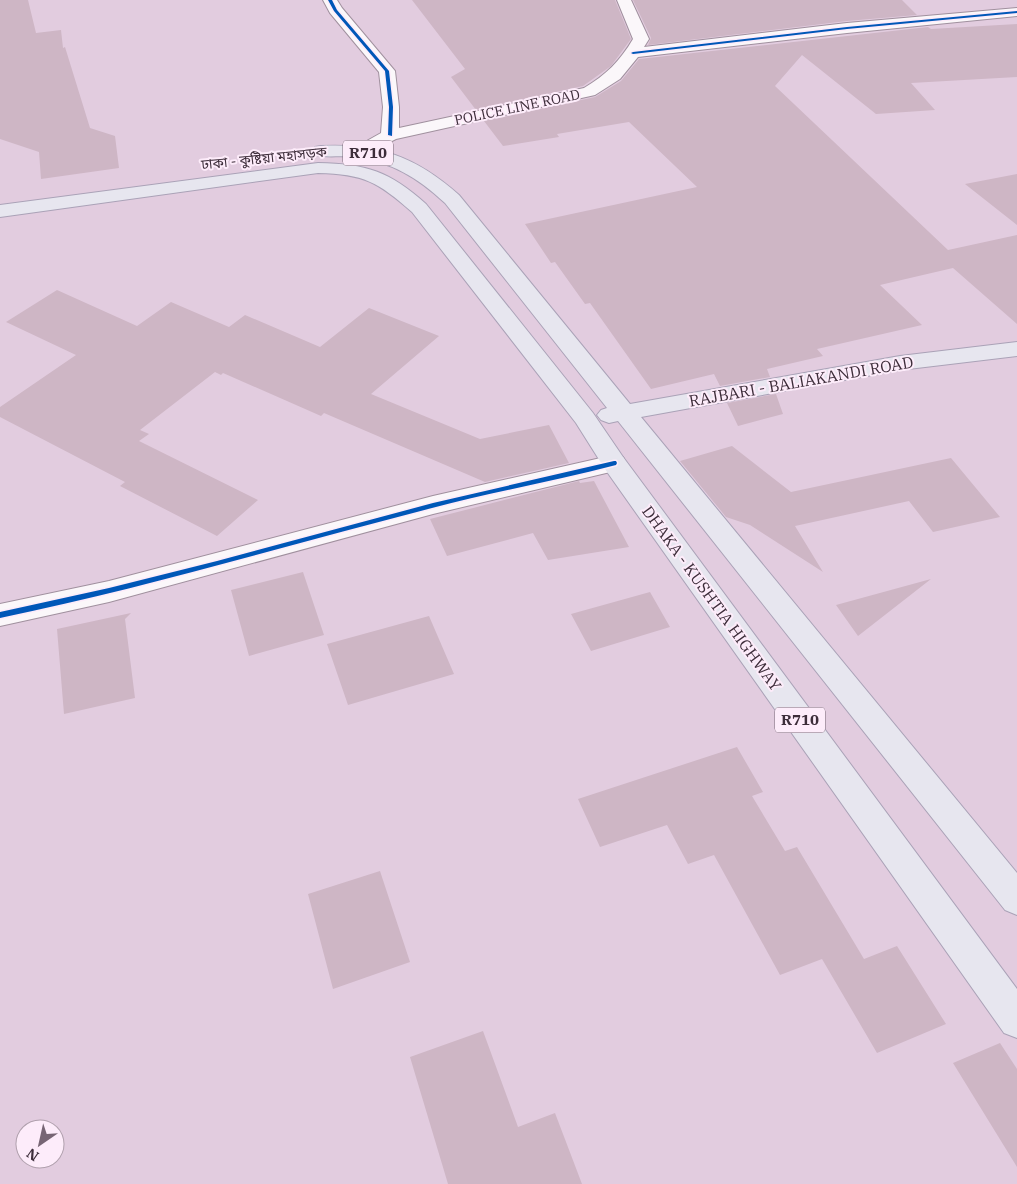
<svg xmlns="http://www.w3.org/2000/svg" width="1017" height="1184" font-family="'IBM Plex Serif','Noto Sans Bengali',serif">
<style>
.building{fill:#ceb6c5}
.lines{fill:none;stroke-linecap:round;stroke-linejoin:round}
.minor-casing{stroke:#a0909e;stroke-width:2}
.major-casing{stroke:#aaa2b7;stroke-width:2}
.minor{fill:#fbf7fa;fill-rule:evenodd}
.major{fill:#e7e6ef;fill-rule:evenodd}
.cycleway-casing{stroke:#fdecfa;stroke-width:3}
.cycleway{fill:#0057b8;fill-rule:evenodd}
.labels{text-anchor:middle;stroke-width:4;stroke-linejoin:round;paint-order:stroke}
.far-street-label{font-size:14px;fill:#3d2d3a;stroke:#fdecfa}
.shield{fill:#fdecfa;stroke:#776674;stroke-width:1}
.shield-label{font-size:15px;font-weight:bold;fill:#3d2d3a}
.street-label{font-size:16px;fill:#3d2d3a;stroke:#fdecfa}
</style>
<rect width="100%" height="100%" fill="#e2ccdf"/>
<path class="building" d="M 0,0 L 28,0 L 36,33 L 61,30 L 63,48 L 65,47 L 90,128 L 115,136 L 119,168 L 41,179 L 39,152 L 0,139 Z
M 412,0 L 615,0 L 631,39 L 611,66 L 583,86 L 476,110 L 451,77 L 465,69 Z
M 633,0 L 902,0 L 917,15 L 847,21 L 648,45 L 651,38 Z
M 1017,24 L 1017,77 L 911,83 L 935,110 L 876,114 L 802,55 L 775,86 L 948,250 L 1017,235 L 1017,324 L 953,268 L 880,285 L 922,325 L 817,349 L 823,356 L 767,369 L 770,377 L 720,386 L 714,374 L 651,389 L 590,303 L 585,304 L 555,262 L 551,263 L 525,224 L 697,187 L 629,122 L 557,134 L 559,137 L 503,146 L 484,121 L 595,97 L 621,81 L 639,59 L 928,27 L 931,29 Z
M 1017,174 L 1017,225 L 965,184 Z
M 57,290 L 137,326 L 171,302 L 229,327 L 245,315 L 320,347 L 369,308 L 439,336 L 371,394 L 480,439 L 549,425 L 569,463 L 485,482 L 324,413 L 321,416 L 223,373 L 221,375 L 215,372 L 140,430 L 149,434 L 139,441 L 258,500 L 217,536 L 120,486 L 125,482 L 0,417 L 0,407 L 76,355 L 6,322 Z
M 776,394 L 783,414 L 738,426 L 727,403 Z
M 732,446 L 791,492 L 951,458 L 1000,517 L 933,532 L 909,501 L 795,526 L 823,572 L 750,525 L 726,517 L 680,461 Z
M 579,481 L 580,483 L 594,481 L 629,547 L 548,560 L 533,533 L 447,556 L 430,519 Z
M 303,572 L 324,635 L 249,656 L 231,590 Z
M 931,579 L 858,636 L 836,605 Z
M 650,592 L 670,627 L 591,651 L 571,614 Z
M 131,613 L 125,619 L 135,698 L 64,714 L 57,629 Z
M 429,616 L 454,674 L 348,705 L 327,644 Z
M 737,747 L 763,792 L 752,796 L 785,851 L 797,847 L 864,959 L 897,946 L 946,1024 L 877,1053 L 822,959 L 780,975 L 714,855 L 688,864 L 667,825 L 600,847 L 578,799 Z
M 380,871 L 410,962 L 333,989 L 308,894 Z
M 483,1031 L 518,1127 L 555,1113 L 582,1184 L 448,1184 L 410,1057 Z
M 1000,1043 L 1017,1069 L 1017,1167 L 953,1063 Z"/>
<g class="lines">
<g class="minor-casing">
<path id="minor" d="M 323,0 L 337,0 L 342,8 L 395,71 L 399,107 L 399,128 L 584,88 C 606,75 620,61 633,39 L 617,0 L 631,0 L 649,39 L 644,47 L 847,23 L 1017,8 L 1017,16 L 847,33 L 638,57 L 620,79 L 595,95 L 396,139 L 362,156 L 356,155 L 353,151 L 356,147 L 381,133 L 383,107 L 379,72 L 330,13 Z
M 614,455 L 623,457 L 626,463 L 623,469 L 433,514 L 109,602 L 0,626 L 0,604 L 109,581 L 433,496 Z"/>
</g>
<g class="major-casing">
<path id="major" d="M 321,146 C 379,143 416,157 459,195 L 630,404 L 900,356 L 1017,342 L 1017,356 L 900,370 L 641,417 L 1017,873 L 1017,915 L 1005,910 L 618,421 L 609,423 L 601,420 L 597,415 L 601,410 L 607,408 L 445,203 C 418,178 391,161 353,157 C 341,155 327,158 315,155 L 312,151 L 315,147 Z
M 318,163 C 367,164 389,171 426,204 L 593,413 L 623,457 L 1017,989 L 1017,1038 L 1004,1033 L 605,469 L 576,423 L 412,212 C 378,182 364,174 318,173 L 0,217 L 0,205 Z"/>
</g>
<use href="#minor" class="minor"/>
<use href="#major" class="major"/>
<g class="cycleway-casing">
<path id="cycleway" d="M 328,0 L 332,0 L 337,10 L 389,71 L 393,107 L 392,136 L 388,135 L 389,107 L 385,71 L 334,11 Z
M 1017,11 L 1017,13 L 847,29 L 633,54 L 631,53 L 633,52 L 847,27 Z
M 614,461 L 616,461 L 617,463 L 616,465 C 555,481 493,492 432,508 C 288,545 146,588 0,618 L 0,612 L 109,588 L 217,561 L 433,503 Z"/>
</g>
<use href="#cycleway" class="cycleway"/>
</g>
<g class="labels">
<g class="far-street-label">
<text transform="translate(517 107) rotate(-12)" y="5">POLICE LINE ROAD</text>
<text transform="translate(264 158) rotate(-6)" y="5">ঢাকা - কুষ্টিয়া মহাসড়ক</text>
</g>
<g class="shield">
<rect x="343" y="140.5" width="50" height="25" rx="4"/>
<rect x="775" y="707.5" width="50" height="25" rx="4"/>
</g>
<g class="shield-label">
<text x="368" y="158">R710</text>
<text x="800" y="725">R710</text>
</g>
<g class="street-label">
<text transform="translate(801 381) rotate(-10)" y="6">RAJBARI - BALIAKANDI ROAD</text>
<text transform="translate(712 598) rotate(54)" y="6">DHAKA - KUSHTIA HIGHWAY</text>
</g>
</g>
<g transform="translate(40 1144) rotate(214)"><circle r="24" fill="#fdecfa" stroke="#b0a0ad"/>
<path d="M0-4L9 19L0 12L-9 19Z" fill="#776574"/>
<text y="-8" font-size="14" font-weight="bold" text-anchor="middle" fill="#3d2d3a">N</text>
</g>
</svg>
